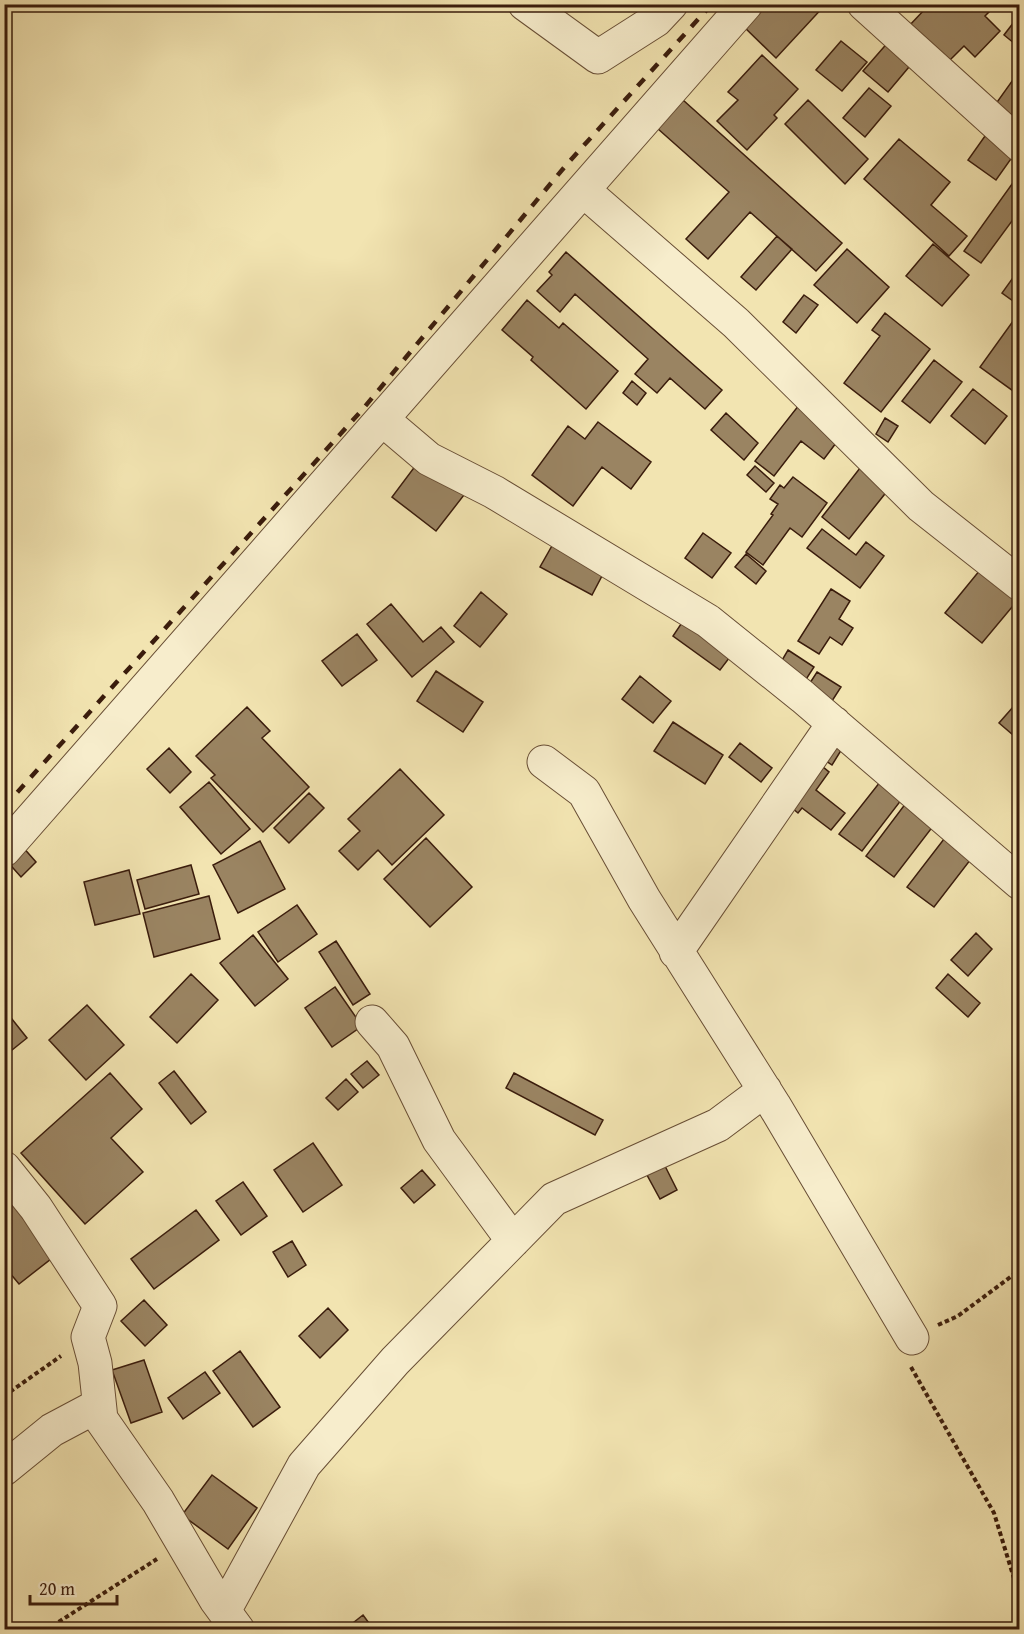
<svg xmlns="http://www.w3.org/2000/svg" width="1024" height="1634" font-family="'Gentium Book Plus',serif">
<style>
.building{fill:#9a8462;stroke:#3a1c0c;stroke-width:1.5}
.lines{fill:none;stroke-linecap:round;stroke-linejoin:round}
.minor-casing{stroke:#684e35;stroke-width:35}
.path{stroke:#3a1c0c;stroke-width:4;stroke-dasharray:4.5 3;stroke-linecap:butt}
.minor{stroke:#f7edcc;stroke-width:33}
.rail{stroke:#3a1c0c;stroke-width:4.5;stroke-dasharray:10 10;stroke-linecap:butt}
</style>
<rect width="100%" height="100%" fill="#f2e4b1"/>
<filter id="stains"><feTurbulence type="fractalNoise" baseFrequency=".00333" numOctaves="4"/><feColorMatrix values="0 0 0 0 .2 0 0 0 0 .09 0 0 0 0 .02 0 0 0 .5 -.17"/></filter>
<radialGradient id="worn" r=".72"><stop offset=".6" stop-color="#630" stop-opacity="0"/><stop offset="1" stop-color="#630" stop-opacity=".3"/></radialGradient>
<path class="building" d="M 760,4 L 826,4 L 776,58 L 741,24 Z
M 923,4 L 997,4 L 985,16 L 1000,31 L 975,57 L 964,46 L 945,65 L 908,27 L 926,8 Z
M 1017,18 L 1020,20 L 1020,48 L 1004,35 Z
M 890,40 L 914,61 L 888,92 L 863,71 Z
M 841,41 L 867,62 L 842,91 L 816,70 Z
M 762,55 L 798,89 L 774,115 L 777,118 L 747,150 L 717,121 L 738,100 L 728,92 Z
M 1020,70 L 1020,120 L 1013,129 L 990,112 Z
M 869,88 L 891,106 L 865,137 L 843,118 Z
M 683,100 L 842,243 L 816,271 L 750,212 L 708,259 L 686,239 L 729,192 L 657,128 Z
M 808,100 L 868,159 L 845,184 L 785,124 Z
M 985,136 L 1013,156 L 996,180 L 968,160 Z
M 899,139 L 950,182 L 931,205 L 967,236 L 949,256 L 864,179 Z
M 1012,184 L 1020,190 L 1020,210 L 981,263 L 964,251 Z
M 777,236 L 792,249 L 756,290 L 741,277 Z
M 933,244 L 969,275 L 942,306 L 906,276 Z
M 847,249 L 889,287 L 857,323 L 814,285 Z
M 566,252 L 722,390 L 705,409 L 670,378 L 657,393 L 635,374 L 648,359 L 575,294 L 560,312 L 537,291 L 552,275 L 549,272 Z
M 1020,268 L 1020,306 L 1002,293 Z
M 804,295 L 818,305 L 796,333 L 783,322 Z
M 527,300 L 559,328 L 563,323 L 618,371 L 586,409 L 531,360 L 533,357 L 502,330 Z
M 885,313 L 930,349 L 881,412 L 844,383 L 880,336 L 872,330 Z
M 1016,317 L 1020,319 L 1020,396 L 980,367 Z
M 934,360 L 962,382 L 930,423 L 902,401 Z
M 632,381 L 646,393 L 637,405 L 623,393 Z
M 973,389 L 1007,416 L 985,444 L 951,416 Z
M 799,405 L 839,439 L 824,459 L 801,441 L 774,476 L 755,461 Z
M 726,413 L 758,443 L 744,460 L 711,430 Z
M 885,418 L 898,426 L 888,442 L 876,434 Z
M 598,422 L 651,462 L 631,489 L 602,467 L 573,506 L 532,475 L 568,426 L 585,439 Z
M 419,461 L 464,495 L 436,531 L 392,497 Z
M 755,466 L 774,483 L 766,492 L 747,475 Z
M 860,468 L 888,490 L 849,539 L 822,517 Z
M 793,477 L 827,503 L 802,537 L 790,528 L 763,565 L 746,552 L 773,515 L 771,514 L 778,504 L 770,499 L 780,485 L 784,488 Z
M 822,529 L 856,555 L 866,542 L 884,556 L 860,588 L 807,548 Z
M 703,533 L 731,553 L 712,578 L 685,558 Z
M 553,544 L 604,572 L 592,595 L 540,567 Z
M 746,554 L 766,571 L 756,584 L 735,567 Z
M 980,570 L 1017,601 L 982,643 L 945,613 Z
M 831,589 L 850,601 L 839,619 L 853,628 L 842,645 L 830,637 L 819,654 L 798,641 Z
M 481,592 L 507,614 L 480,647 L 454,626 Z
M 391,604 L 423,642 L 441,627 L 454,642 L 412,677 L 367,624 Z
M 685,618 L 733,653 L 720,670 L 673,636 Z
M 357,634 L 377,660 L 342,686 L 322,661 Z
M 788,650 L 814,667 L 803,684 L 778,667 Z
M 436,671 L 483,702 L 463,732 L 417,701 Z
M 817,672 L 841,687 L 832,701 L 808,686 Z
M 640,676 L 671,701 L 653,723 L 622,699 Z
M 1020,699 L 1020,741 L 999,723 Z
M 247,707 L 270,731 L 262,738 L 309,787 L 263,832 L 211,778 L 215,775 L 196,756 Z
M 673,722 L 723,755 L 705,784 L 654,751 Z
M 833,736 L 845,744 L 832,765 L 820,757 Z
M 740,743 L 772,768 L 761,782 L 729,757 Z
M 169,748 L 191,772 L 170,793 L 147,769 Z
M 817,762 L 829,772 L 816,790 L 845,813 L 831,830 L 802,808 L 798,813 L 786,803 Z
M 400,769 L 444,815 L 392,865 L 378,850 L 358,870 L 339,851 L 360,831 L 348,819 Z
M 209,782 L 250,829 L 221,854 L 180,807 Z
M 880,782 L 902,799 L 862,851 L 839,834 Z
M 309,793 L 324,808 L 289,843 L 274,828 Z
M 906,803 L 934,825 L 894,877 L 866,856 Z
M 426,838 L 472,887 L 430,927 L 384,879 Z
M 944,839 L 971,859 L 934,907 L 907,887 Z
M 260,841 L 285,889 L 238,913 L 213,865 Z
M 21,845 L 36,862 L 21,877 L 5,859 Z
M 191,865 L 199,894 L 145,909 L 137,880 Z
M 129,870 L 140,914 L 95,925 L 84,882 Z
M 209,896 L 220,939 L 154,957 L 143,913 Z
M 297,905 L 317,934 L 278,962 L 258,932 Z
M 976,933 L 992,949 L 968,976 L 951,960 Z
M 253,935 L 288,979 L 255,1006 L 220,963 Z
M 336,941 L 370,994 L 353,1005 L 319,952 Z
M 191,974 L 218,1000 L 177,1043 L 150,1017 Z
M 948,974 L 980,1003 L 968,1017 L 936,988 Z
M 335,987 L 362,1026 L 332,1047 L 305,1008 Z
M 87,1005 L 124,1045 L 86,1080 L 49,1040 Z
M 4,1009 L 27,1038 L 7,1054 L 4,1051 Z
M 367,1061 L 379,1075 L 363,1088 L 351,1074 Z
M 174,1071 L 206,1112 L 191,1124 L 159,1083 Z
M 110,1073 L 142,1109 L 111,1138 L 143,1172 L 85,1224 L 21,1153 Z
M 514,1073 L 603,1120 L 595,1135 L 506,1088 Z
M 346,1079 L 358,1092 L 338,1110 L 326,1098 Z
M 313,1143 L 342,1185 L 303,1212 L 274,1170 Z
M 665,1166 L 677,1190 L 660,1199 L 647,1175 Z
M 422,1170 L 435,1185 L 414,1203 L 401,1188 Z
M 243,1182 L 267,1216 L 241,1235 L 216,1201 Z
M 4,1189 L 56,1255 L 19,1284 L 4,1266 Z
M 196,1210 L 219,1240 L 154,1289 L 131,1259 Z
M 292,1241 L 306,1265 L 288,1277 L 273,1252 Z
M 144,1300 L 167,1325 L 145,1346 L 121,1321 Z
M 328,1308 L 348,1330 L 320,1358 L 299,1336 Z
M 240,1351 L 280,1407 L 253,1427 L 213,1371 Z
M 144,1360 L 162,1412 L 131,1423 L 112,1370 Z
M 205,1372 L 220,1393 L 183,1419 L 168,1398 Z
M 212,1475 L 257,1508 L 228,1549 L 182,1515 Z
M 363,1615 L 374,1630 L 344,1630 Z"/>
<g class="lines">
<g class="minor-casing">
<path id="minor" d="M 525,4 L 598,57 L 656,20 L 671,4
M 864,4 L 1020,145
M 583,190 L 736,323 L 921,506 L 1020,584
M 383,420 L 429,459 L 494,492 L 708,621 L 803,697 L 1020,883
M 544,762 L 584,792 L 644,899 L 774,1105 L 912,1338
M 4,850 L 746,4
M 676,952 L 834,723
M 372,1022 L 393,1046 L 439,1140 L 513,1241
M 4,1168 L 36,1208 L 100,1306 L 88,1337 L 95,1363 L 101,1419 L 158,1501 L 216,1600 L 238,1630
M 4,1469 L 52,1430 L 99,1405
M 224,1611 L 304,1465 L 395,1361 L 554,1199 L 718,1125 L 765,1090"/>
</g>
<path class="path" d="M 938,1325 L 958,1316 L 1020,1270
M 911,1367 L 994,1513 L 1020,1598
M 4,1396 L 61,1356
M 4,1629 L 5,1630
M 46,1630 L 157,1559"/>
<use href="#minor" class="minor"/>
<path class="rail" d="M 4,807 L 362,410 L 567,164 L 712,4"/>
</g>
<rect width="1024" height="1634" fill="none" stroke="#f2e4b1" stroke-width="24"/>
<rect x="6" y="6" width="1012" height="1622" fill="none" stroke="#3a1c0c" stroke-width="3"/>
<rect x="12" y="12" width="1000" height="1610" fill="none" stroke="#3a1c0c" stroke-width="1.5"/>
<path d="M30 1595v9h87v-9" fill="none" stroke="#3a1c0c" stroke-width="3"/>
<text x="39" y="1595" font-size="18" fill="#3a1c0c" stroke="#f7edcc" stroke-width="4.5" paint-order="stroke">20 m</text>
<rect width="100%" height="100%" filter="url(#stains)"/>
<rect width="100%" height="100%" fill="url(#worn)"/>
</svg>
